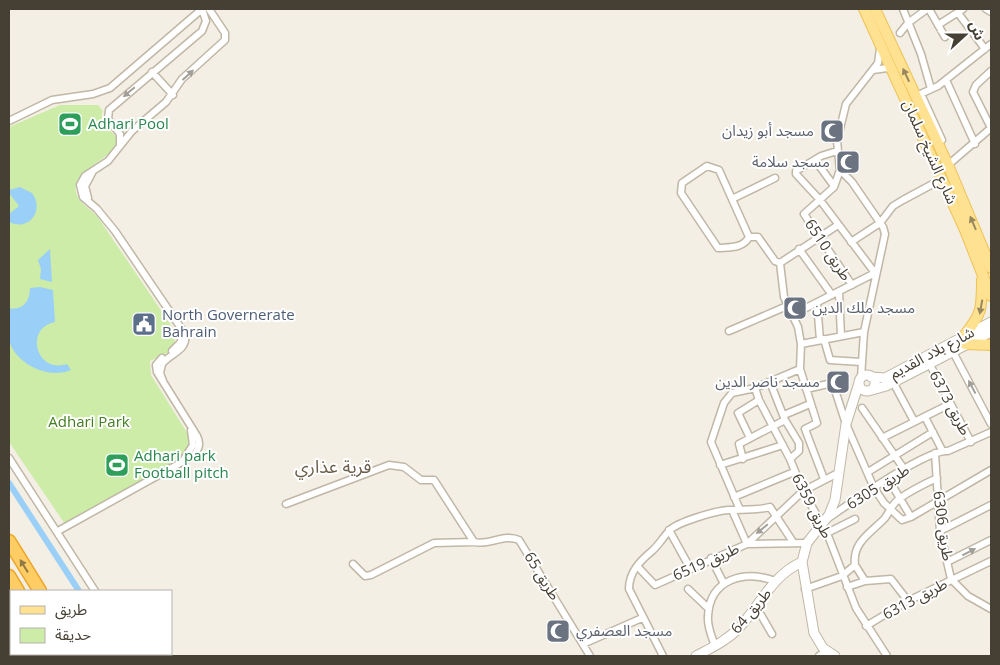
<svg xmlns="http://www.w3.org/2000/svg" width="1000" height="665" font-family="'Open Sans','Noto Sans Arabic',sans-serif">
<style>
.green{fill:#cdeca8}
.water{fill:#9ad0f7}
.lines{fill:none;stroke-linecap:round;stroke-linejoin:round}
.canal{stroke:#9ad0f7;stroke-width:6}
.minor-casing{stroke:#c0b7a6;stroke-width:9}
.tertiary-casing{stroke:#c0b7a6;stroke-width:11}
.primary-casing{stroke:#efc357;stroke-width:12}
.motorway-casing{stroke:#eca526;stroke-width:15}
.minor{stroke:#fff;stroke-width:6}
.tertiary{stroke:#fff;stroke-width:9}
.primary{stroke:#ffe192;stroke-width:10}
.motorway{stroke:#ffcd64;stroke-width:12}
.oneway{fill:#a29f99}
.oneway2{fill:#99885e}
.oneway3{fill:#907847}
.labels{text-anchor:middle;stroke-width:4;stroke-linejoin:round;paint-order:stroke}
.leisure-label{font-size:15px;fill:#27864d;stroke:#fff;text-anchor:start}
.worship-label{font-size:15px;fill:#5b616d;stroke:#fff;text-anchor:end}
.street-label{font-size:15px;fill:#463f33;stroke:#fff}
.service-label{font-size:15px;fill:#4e5e75;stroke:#fff;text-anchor:start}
.park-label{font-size:15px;fill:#437e21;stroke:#fff}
.quarter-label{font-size:18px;fill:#6a5d49;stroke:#fff}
</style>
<rect width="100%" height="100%" fill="#f4efe4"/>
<path class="green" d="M 60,105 L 98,105 L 103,111 C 98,124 110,128 117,138 C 117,163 56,171 82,203 C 86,207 92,211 97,216 L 177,334 L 171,351 L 150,361 L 151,375 L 191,439 L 185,456 L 69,525 L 65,524 L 9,442 L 9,127 Z"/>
<path class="water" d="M 20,187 L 32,193 C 45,210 29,232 9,222 L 9,214 L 19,206 L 9,193 L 9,190 Z
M 50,249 L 52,282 L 40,279 L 41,269 L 38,260 Z
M 40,287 L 53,290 L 55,322 C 24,328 36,374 67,364 L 71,370 C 49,380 15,364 9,340 C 6,331 9,318 9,308 C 23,311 30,301 30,288 Z"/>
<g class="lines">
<path class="canal" d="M 9,483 L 79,591
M 117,654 L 119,656"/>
<g class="minor-casing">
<path id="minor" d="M 903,9 L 921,54 L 931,89
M 929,9 L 945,37
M 986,9 L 991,12
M 958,13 L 985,49
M 938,25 L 963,9
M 900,33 L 908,23 L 927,9
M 873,70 L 887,68 L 893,72
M 152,72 L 173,95
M 946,80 L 975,144
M 921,94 L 942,140
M 916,96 L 938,86 L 991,44
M 9,121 L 52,100 L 93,94 L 110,88 L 202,9
M 991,128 L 973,92 L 976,85 L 991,71
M 120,146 L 120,134 L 108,119 L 109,110 L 202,31 L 206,21 L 202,9
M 815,160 L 834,186
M 948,165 L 991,128
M 840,170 L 852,182 L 883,227 L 885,234 L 864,332 L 861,378
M 88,198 L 85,186 L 92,173
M 732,199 L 775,178
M 749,237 C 743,249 728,247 718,248 L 681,193 L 682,183 L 707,166 L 719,170 L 749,237 L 758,237 L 775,261 L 780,263
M 851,242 L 880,223 L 893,206 L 903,200 L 942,179
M 799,249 L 832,295
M 780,263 L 784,297 L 798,327 L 801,344 L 800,369 L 817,423 L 805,429 L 824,479
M 780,263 L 838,225
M 852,285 L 804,214 L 834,187 L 840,170 L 837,141 L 846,104 L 878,63 L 880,49
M 839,292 L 841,336
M 817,303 L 820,340
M 792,315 L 875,273 L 820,200 L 796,174 L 796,171 L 821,156 L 837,151
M 729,331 L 787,306
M 824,339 L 830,360 L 861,362
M 801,344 L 864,332
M 952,350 L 991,424
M 172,351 L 181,342 L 181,332
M 929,363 L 971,442
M 163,381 L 160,373 L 162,364 C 170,353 188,351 185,334 L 115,231 L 97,209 L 83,197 L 80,185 L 85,176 L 108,161 L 132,131 L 166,102 L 182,79 L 225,40 L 225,33 L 209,9
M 770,382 L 785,420 L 799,443 L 799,451 L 790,459
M 893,382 L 914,421
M 755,388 L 759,400 L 790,459 L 803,491 L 827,533 L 856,608 L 887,656
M 806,389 L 828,384 L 834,387 L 846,424 L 874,488 L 884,503 L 902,520 L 911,517 L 991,470
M 862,408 L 904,469
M 784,415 L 810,404
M 925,417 L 942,450
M 750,438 L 738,413 L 759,400
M 882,438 L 950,404
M 935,453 L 940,531 L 951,579 L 968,596 L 991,609
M 9,458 L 95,591
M 184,459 L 193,445 L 191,430
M 743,459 L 739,444 L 785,420
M 720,465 L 783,445
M 868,472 L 933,432
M 889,480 L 911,517
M 734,497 L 794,472
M 286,504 L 389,465 L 404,467 L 421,480 L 434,480 L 474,542 C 489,546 504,533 519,540 L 590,656
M 732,510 L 747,544
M 740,510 L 711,442 L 724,403 L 732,393 L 755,388 L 800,369
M 827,519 C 849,504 926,449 948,451 L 991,432
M 669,530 L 690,568
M 58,531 L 193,456 C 199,449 201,444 197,436 L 157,372 L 156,365 L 162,358
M 940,531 L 991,505
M 827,533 L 855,519
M 747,544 L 807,543
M 711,558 L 724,584
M 947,562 L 991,540
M 353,564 L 365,576 L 371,575 L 434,543 L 474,542
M 855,565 L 865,581
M 637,566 L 655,585 L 747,544 L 803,491 L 838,473
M 847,587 L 865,581 L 891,579 L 908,601
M 688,589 L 709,609
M 805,589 L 842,576 L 855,565 C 852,542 871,533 885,518 C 890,511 891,505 899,499 C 910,491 924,484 937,478
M 752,613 L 761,615 L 772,634
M 866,626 L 908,601 L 991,561
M 583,644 L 642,618
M 715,646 C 712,637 707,627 708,616 C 710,578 745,570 775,581
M 134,654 L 136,656
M 663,656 L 629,589 C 629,572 640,561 652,551 C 659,545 663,537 670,530 C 678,522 715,511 728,510 C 742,509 756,511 770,507 L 793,542
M 819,656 L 826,651"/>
</g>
<g class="tertiary-casing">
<path id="tertiary" d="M859 383a8 8 0 1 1 16 0a8 8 0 1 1-16 0Z
M 871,377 L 885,378 L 991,322
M 872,390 L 886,386 L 991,332
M 696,656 C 711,648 726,641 738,629 C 759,607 772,575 802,562
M 835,656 L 823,648 L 814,633 L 802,562 L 807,543 L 829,515 L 835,500 L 846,424 L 859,383"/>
</g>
<g class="primary-casing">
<path id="primary" d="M 864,9 L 965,230 L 991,296
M 875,9 L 948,165 L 991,268
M 963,337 C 982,314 982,309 982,280
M 965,344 L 991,345"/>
</g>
<g class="motorway-casing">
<path id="motorway" d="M 9,541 L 40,591
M 9,576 L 18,591
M 57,654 L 59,656
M 80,654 L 81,656"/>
</g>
<use href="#minor" class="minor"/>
<use href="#tertiary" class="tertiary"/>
<use href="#primary" class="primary"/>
<use href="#motorway" class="motorway"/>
</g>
<defs><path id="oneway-solid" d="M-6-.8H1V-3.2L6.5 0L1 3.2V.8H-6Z" transform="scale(1.25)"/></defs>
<g class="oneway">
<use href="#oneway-solid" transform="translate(188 75) rotate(-42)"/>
<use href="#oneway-solid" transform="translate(129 92) rotate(140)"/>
<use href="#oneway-solid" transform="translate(972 387) rotate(-118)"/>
<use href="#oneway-solid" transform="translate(762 529) rotate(141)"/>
<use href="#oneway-solid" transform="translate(969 552) rotate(-27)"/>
</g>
<g class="oneway2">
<use href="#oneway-solid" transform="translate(906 75) rotate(-115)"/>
<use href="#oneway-solid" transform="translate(973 223) rotate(-113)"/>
<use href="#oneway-solid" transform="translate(981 307) rotate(100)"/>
</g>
<use class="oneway3" href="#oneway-solid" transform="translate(24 566) rotate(-122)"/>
<defs>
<g id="stadium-square" transform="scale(1.25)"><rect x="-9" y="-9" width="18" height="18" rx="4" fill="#2e9e5b" stroke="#fff"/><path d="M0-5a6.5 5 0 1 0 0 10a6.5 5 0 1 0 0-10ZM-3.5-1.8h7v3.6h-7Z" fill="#fff"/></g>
<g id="mosque-square" transform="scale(1.25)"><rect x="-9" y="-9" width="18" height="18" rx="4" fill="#6b7280" stroke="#fff"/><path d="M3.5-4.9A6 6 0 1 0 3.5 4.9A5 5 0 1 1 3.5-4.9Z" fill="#fff"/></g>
<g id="civic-square" transform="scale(1.25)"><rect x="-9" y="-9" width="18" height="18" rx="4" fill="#5c6f8a" stroke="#fff"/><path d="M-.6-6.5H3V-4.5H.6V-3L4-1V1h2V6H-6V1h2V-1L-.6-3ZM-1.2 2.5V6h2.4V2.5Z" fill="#fff"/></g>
</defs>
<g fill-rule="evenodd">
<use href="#stadium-square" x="70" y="124"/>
<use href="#mosque-square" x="832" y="131"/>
<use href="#mosque-square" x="848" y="162"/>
<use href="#mosque-square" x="795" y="308"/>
<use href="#civic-square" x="144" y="324"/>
<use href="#mosque-square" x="838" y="382"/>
<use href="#stadium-square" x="117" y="465"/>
<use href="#mosque-square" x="558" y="631"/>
</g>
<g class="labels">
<g class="leisure-label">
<text x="88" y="129">Adhari Pool</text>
<text x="134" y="461">Adhari park<tspan x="134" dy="17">Football pitch</tspan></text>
</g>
<g class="worship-label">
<text x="814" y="136">مسجد أبو زيدان</text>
<text x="830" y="167">مسجد سلامة</text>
<text x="812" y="313" text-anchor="start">مسجد ملك الدين</text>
<text x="820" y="387">مسجد ناصر الدين</text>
<text x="576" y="636" text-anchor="start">مسجد العصفري</text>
</g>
<g class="street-label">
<text transform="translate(930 152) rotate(66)" y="5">شارع الشيخ سلمان</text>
<text transform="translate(828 250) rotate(56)" y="5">طريق 6510</text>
<text transform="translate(932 353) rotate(-28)" y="5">شارع بلاد القديم</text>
<text transform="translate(950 403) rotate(62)" y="5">طريق 6373</text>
<text transform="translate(878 487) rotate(-32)" y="5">طريق 6305</text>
<text transform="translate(812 506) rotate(63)" y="5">طريق 6359</text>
<text transform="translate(943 526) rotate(82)" y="5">طريق 6306</text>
<text transform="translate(706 562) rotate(-24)" y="5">طريق 6519</text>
<text transform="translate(542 576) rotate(58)" y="5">طريق 65</text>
<text transform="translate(915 599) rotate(-28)" y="5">طريق 6313</text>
<text transform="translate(751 611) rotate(-50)" y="5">طريق 64</text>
</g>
<g class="service-label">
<text x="162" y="320">North Governerate<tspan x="162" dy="17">Bahrain</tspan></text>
</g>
<g class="park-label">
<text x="89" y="427">Adhari Park</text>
</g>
<g class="quarter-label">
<text x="333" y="473">قرية عذاري</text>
</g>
</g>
<rect width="1000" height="665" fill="none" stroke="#463f33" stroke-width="20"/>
<rect x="10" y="590" width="162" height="65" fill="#ffffff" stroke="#b5b2ad"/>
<rect x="20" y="606" width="25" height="8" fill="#ffe192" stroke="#b5b2ad"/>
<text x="55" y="615" font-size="15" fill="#463f33">طريق</text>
<rect x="20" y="628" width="25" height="15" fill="#cdeca8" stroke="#b5b2ad"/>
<text x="55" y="640" font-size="15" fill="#463f33">حديقة</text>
<g transform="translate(965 35) rotate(69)" stroke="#ffffff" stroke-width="4" paint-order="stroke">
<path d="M0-4L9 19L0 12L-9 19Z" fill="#463f33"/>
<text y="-8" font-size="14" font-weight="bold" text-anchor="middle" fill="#463f33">ش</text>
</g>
</svg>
